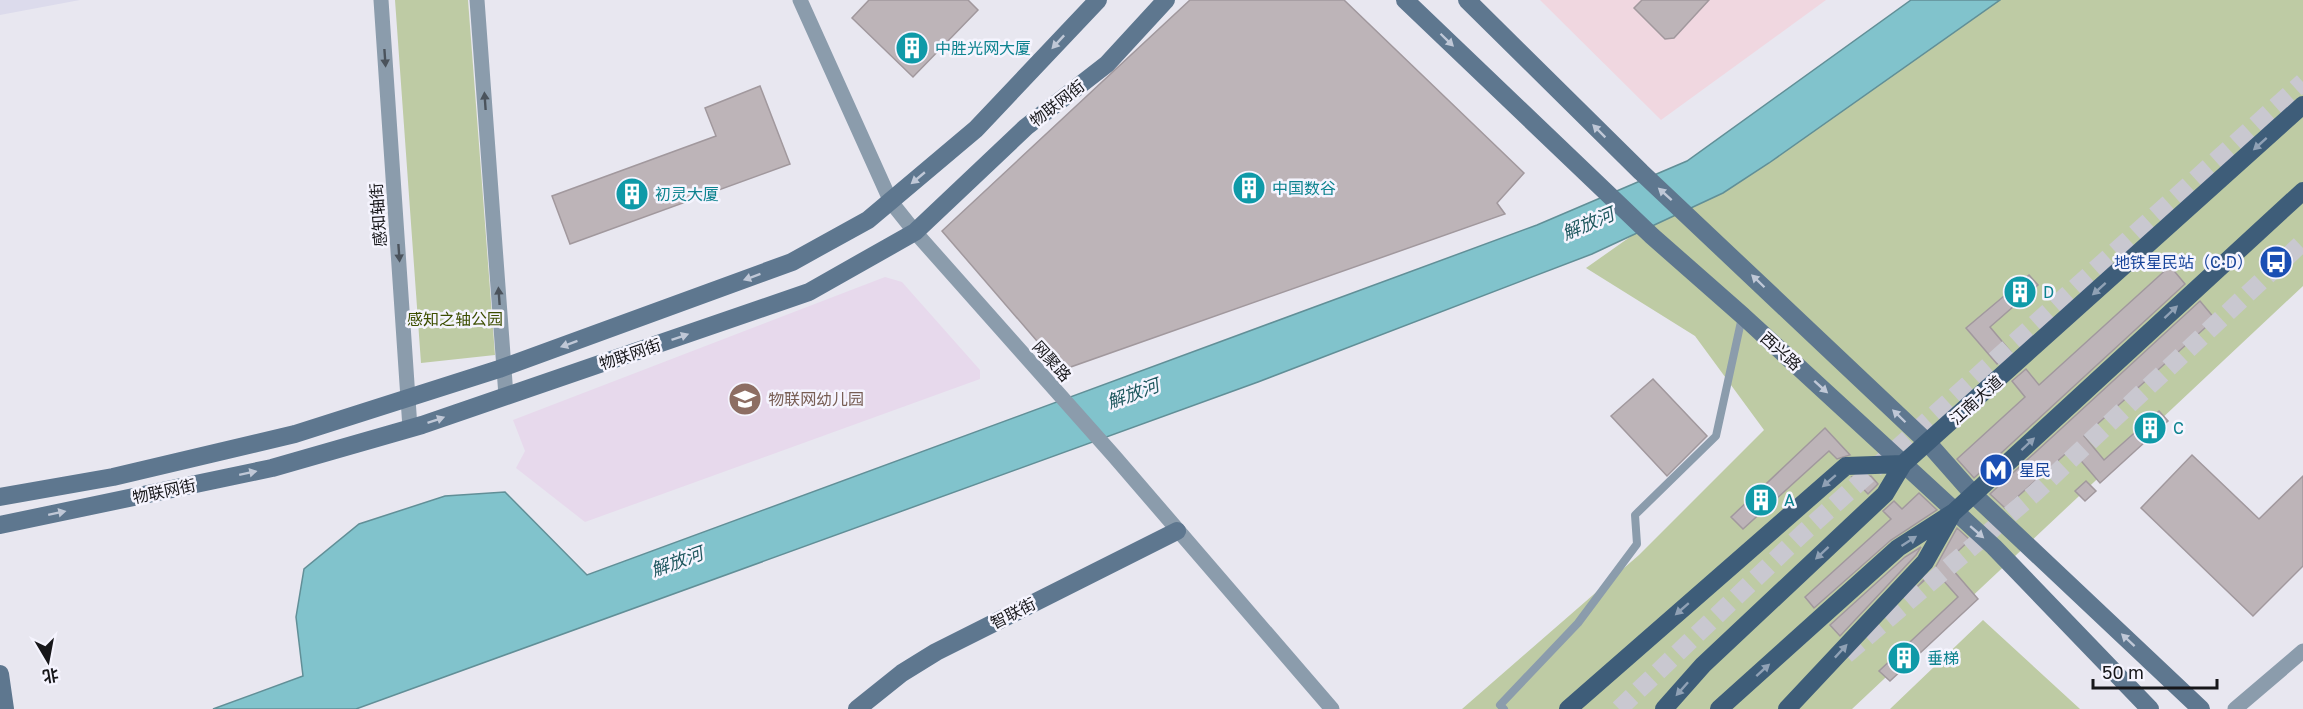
<svg xmlns="http://www.w3.org/2000/svg" width="2303" height="709" font-family="'Golos Text','Noto Sans SC',sans-serif">
<style>
.built{fill:#dcdbec}
.industrial{fill:#f0d7e0}
.education{fill:#e7d9ec}
.green{fill:#becba4}
.water{fill:#81c3cc;stroke:#618f97;stroke-width:1.5}
.building{fill:#bdb4b8;stroke:#a1989d;stroke-width:1.5}
.lines{fill:none;stroke-linecap:round;stroke-linejoin:round}
.highway-tunnel{stroke:#c9c8d0;stroke-width:18;stroke-dasharray:18 9;stroke-linecap:butt}
.lane{stroke:#8b9cac;stroke-width:8}
.street{stroke:#8b9cac;stroke-width:15}
.secondary{stroke:#5e778f;stroke-width:18}
.primary{stroke:#3e5d79;stroke-width:18}
.oneway{fill:#c0c8d7}
.oneway2{fill:#4b535c}
.oneway3{fill:#90a1b5}
.labels{text-anchor:middle;stroke-width:5;stroke-linejoin:round;paint-order:stroke}
.culture-label{font-size:16px;fill:#0d838f;stroke:#f5f4fe;text-anchor:start}
.street-label{font-size:16px;fill:#17171a;stroke:#f5f4fe}
.transit-label{font-size:16px;fill:#164399;stroke:#f5f4fe;text-anchor:end}
.park-label{font-size:16px;fill:#3d4e00;stroke:#f5f4fe}
.education-label{font-size:16px;fill:#785e54;stroke:#f5f4fe;text-anchor:start}
.water-label{font-size:18px;font-style:italic;fill:#1f585f;stroke:#f5f4fe}
</style>
<rect width="100%" height="100%" fill="#e8e7f0"/>
<path class="built" d="M 0,0 L 80,0 L 0,15 Z"/>
<path class="industrial" d="M 1540,0 L 1826,0 L 1661,120 Z"/>
<path class="education" d="M 885,277 L 902,282 L 980,370 L 980,379 L 585,522 L 516,468 L 525,451 L 513,420 Z"/>
<path class="green" d="M 395,0 L 468,0 L 495,355 L 421,363 Z
M 1966,0 L 2303,0 L 2303,286 L 1852,709 L 1462,709 L 1639,555 L 1764,430 L 1695,336 L 1586,268 Z
M 1983,620 L 2080,709 L 1890,709 Z"/>
<path class="water" d="M 1911,0 L 2000,0 L 1769,163 L 1723,193 L 1592,254 L 1258,382 L 356,709 L 213,709 L 303,676 L 296,617 L 304,569 L 359,524 L 445,496 L 505,492 L 587,575 L 1537,225 L 1687,161 Z"/>
<path class="building" d="M 869,0 L 968,0 L 978,10 L 913,77 L 852,18 Z
M 1190,0 L 1344,0 L 1524,173 L 1497,203 L 1505,214 L 1062,370 L 942,231 Z
M 1642,0 L 1709,0 L 1674,38 L 1665,39 L 1634,8 Z
M 760,86 L 790,164 L 570,244 L 552,196 L 716,136 L 705,108 Z
M 2170,266 L 2185,284 L 1974,478 L 1957,459 L 2025,397 L 2012,381 L 2026,369 L 2039,385 Z
M 2029,275 L 2038,285 L 1990,327 L 2011,352 L 1997,364 L 1966,328 Z
M 2200,301 L 2215,319 L 2084,436 L 2104,460 L 2159,411 L 2168,421 L 2100,483 L 2071,449 L 2005,508 L 1990,494 Z
M 1653,379 L 1707,436 L 1667,476 L 1611,416 Z
M 1825,428 L 1850,455 L 1837,459 L 1829,451 L 1743,529 L 1731,517 Z
M 2192,455 L 2259,519 L 2303,476 L 2303,566 L 2253,616 L 2141,508 Z
M 1871,476 L 1878,484 L 1868,494 L 1852,477 Z
M 2086,481 L 2096,491 L 2085,501 L 2075,491 Z
M 1919,493 L 1937,510 L 1891,540 L 1814,608 L 1805,597 L 1891,519 L 1883,511 L 1894,501 L 1902,509 Z
M 1957,528 L 1970,540 L 1946,562 L 1978,599 L 1890,681 L 1879,671 L 1958,597 L 1935,571 L 1917,587 L 1935,568 Z
M 1921,547 L 1916,555 L 1840,636 L 1830,625 L 1905,557 Z"/>
<g class="lines">
<path class="highway-tunnel" d="M 1846,655 L 2036,492 L 2303,242
M 1619,709 L 1802,534 L 2303,82"/>
<path class="lane" d="M 1504,709 L 1500,705 L 1578,623 L 1637,544 L 1635,515 L 1716,436 L 1742,317"/>
<path class="street" d="M 381,0 L 410,428
M 477,0 L 506,396
M 800,0 L 891,202 L 915,232 L 1114,456 L 1332,709
M 2235,709 L 2303,651"/>
<path class="secondary" d="M 1405,0 L 1652,236 L 1743,316 L 1994,547 L 2150,709
M 1467,0 L 1641,172 L 1928,443 L 1973,494 L 2201,709
M 0,497 L 113,477 L 295,434 L 499,369 L 792,262 L 868,220 L 976,129 L 1098,0
M 0,525 L 272,468 L 422,425 L 809,292 L 915,232 L 1026,127 L 1107,64 L 1166,0
M 0,674 L 5,709
M 857,709 L 902,673 L 936,652 L 1177,531"/>
<path class="primary" d="M 1568,709 L 1846,466 L 1903,464
M 1664,709 L 1703,665 L 1885,494 L 1903,464 L 2303,105
M 1719,709 L 1898,548 L 1954,512 L 2303,191
M 1787,709 L 1925,562 L 1951,516"/>
</g>
<defs><path id="oneway-solid" d="M-6-.8H1V-3.2L6.5 0L1 3.2V.8H-6Z" transform="scale(1.5)"/></defs>
<g class="oneway">
<use href="#oneway-solid" transform="translate(1447 40) rotate(44)"/>
<use href="#oneway-solid" transform="translate(1058 42) rotate(133)"/>
<use href="#oneway-solid" transform="translate(1599 131) rotate(-135)"/>
<use href="#oneway-solid" transform="translate(918 178) rotate(140)"/>
<use href="#oneway-solid" transform="translate(1665 194) rotate(-138)"/>
<use href="#oneway-solid" transform="translate(752 277) rotate(160)"/>
<use href="#oneway-solid" transform="translate(1758 281) rotate(-136)"/>
<use href="#oneway-solid" transform="translate(680 337) rotate(-19)"/>
<use href="#oneway-solid" transform="translate(569 344) rotate(160)"/>
<use href="#oneway-solid" transform="translate(1821 387) rotate(42)"/>
<use href="#oneway-solid" transform="translate(1899 416) rotate(-136)"/>
<use href="#oneway-solid" transform="translate(436 420) rotate(-19)"/>
<use href="#oneway-solid" transform="translate(248 473) rotate(-12)"/>
<use href="#oneway-solid" transform="translate(57 513) rotate(-12)"/>
<use href="#oneway-solid" transform="translate(1977 532) rotate(41)"/>
<use href="#oneway-solid" transform="translate(2128 640) rotate(-137)"/>
</g>
<g class="oneway2">
<use href="#oneway-solid" transform="translate(385 58) rotate(86)"/>
<use href="#oneway-solid" transform="translate(485 101) rotate(-94)"/>
<use href="#oneway-solid" transform="translate(399 253) rotate(86)"/>
<use href="#oneway-solid" transform="translate(499 296) rotate(-94)"/>
</g>
<g class="oneway3">
<use href="#oneway-solid" transform="translate(2260 144) rotate(138)"/>
<use href="#oneway-solid" transform="translate(2099 289) rotate(138)"/>
<use href="#oneway-solid" transform="translate(2171 312) rotate(-43)"/>
<use href="#oneway-solid" transform="translate(2028 444) rotate(-43)"/>
<use href="#oneway-solid" transform="translate(1829 481) rotate(139)"/>
<use href="#oneway-solid" transform="translate(1909 541) rotate(-33)"/>
<use href="#oneway-solid" transform="translate(1822 553) rotate(137)"/>
<use href="#oneway-solid" transform="translate(1682 609) rotate(139)"/>
<use href="#oneway-solid" transform="translate(1841 651) rotate(-47)"/>
<use href="#oneway-solid" transform="translate(1763 670) rotate(-42)"/>
<use href="#oneway-solid" transform="translate(1682 689) rotate(132)"/>
</g>
<defs>
<g id="building-disc" transform="scale(1.725)"><circle r="9.5" fill="#0f9aa8" stroke="#f5f4fe"/><path d="M-4-6H4V6H1V3H-1V6H-4ZM-2.5-4.3h1.7v1.8h-1.7ZM.8-4.3h1.7v1.8H.8ZM-2.5-1h1.7V.8h-1.7ZM.8-1h1.7V.8H.8Z" fill="#fff"/></g>
<g id="bus-disc" transform="scale(1.725)"><circle r="9.5" fill="#1a4fb4" stroke="#f5f4fe"/><path d="M-5-6H5V4H4V6H2V4H-2V6H-4V4H-5ZM-3.5-4V0h7V-4ZM-3.5 1.2v1.5H-2V1.2ZM2 1.2v1.5H3.5V1.2Z" fill="#fff"/></g>
<g id="school-disc" transform="scale(1.725)"><circle r="9.5" fill="#8d6e63" stroke="#f5f4fe"/><path d="M0-5L7-2L0 1L-7-2ZM-4 1L0 2.5L4 1V4Q0 6-4 4Z" fill="#fff"/></g>
<g id="metro-disc" transform="scale(1.725)"><circle r="9.5" fill="#1a4fb4" stroke="#f5f4fe"/><path d="M-5.5 5V-5H-3L0 0L3-5H5.5V5H3V-.5L0 4L-3-.5V5Z" fill="#fff"/></g>
</defs>
<g fill-rule="evenodd">
<use href="#building-disc" x="912" y="48"/>
<use href="#building-disc" x="1249" y="188"/>
<use href="#building-disc" x="632" y="194"/>
<use href="#bus-disc" x="2276" y="262"/>
<use href="#building-disc" x="2020" y="292"/>
<use href="#school-disc" x="745" y="399"/>
<use href="#building-disc" x="2150" y="428"/>
<use href="#metro-disc" x="1996" y="470"/>
<use href="#building-disc" x="1761" y="500"/>
<use href="#building-disc" x="1904" y="658"/>
</g>
<g class="labels">
<g class="culture-label">
<text x="935" y="54">中胜光网大厦</text>
<text x="1272" y="194">中国数谷</text>
<text x="655" y="200">初灵大厦</text>
<text x="2043" y="298">D</text>
<text x="2173" y="434">C</text>
<text x="1784" y="506">A</text>
<text x="1927" y="664">垂梯</text>
</g>
<g class="street-label">
<text transform="translate(1057 103) rotate(-38)" y="6">物联网街</text>
<text transform="translate(378 215) rotate(-94)" y="6">感知轴街</text>
<text transform="translate(1781 351) rotate(42)" y="6">西兴路</text>
<text transform="translate(630 354) rotate(-19)" y="6">物联网街</text>
<text transform="translate(1052 361) rotate(48)" y="6">网聚路</text>
<text transform="translate(1976 400) rotate(-42)" y="6">江南大道</text>
<text transform="translate(164 491) rotate(-12)" y="6">物联网街</text>
<text transform="translate(1013 613) rotate(-27)" y="6">智联街</text>
</g>
<g class="transit-label">
<text x="2253" y="268">地铁星民站（C·D）</text>
<text x="2019" y="476" text-anchor="start">星民</text>
</g>
<g class="park-label">
<text x="455" y="325">感知之轴公园</text>
</g>
<g class="education-label">
<text x="768" y="405">物联网幼儿园</text>
</g>
<g class="water-label">
<text transform="translate(1588 224) rotate(-23)" y="6">解放河</text>
<text transform="translate(1133 394) rotate(-20)" y="6">解放河</text>
<text transform="translate(677 562) rotate(-20)" y="6">解放河</text>
</g>
</g>
<g transform="translate(48 661) rotate(170)" stroke="#f5f4fe" stroke-width="4.5" paint-order="stroke">
<path d="M0-4.5L10 22L0 15L-10 22Z" fill="#17171a"/>
<text y="-9" font-size="16" font-weight="bold" text-anchor="middle" fill="#17171a">北</text>
</g>
<path d="M2093 679v9h124v-9" fill="none" stroke="#17171a" stroke-width="3"/>
<text x="2102" y="679" font-size="18" fill="#17171a" stroke="#f5f4fe" stroke-width="4.5" paint-order="stroke">50 m</text>
</svg>
